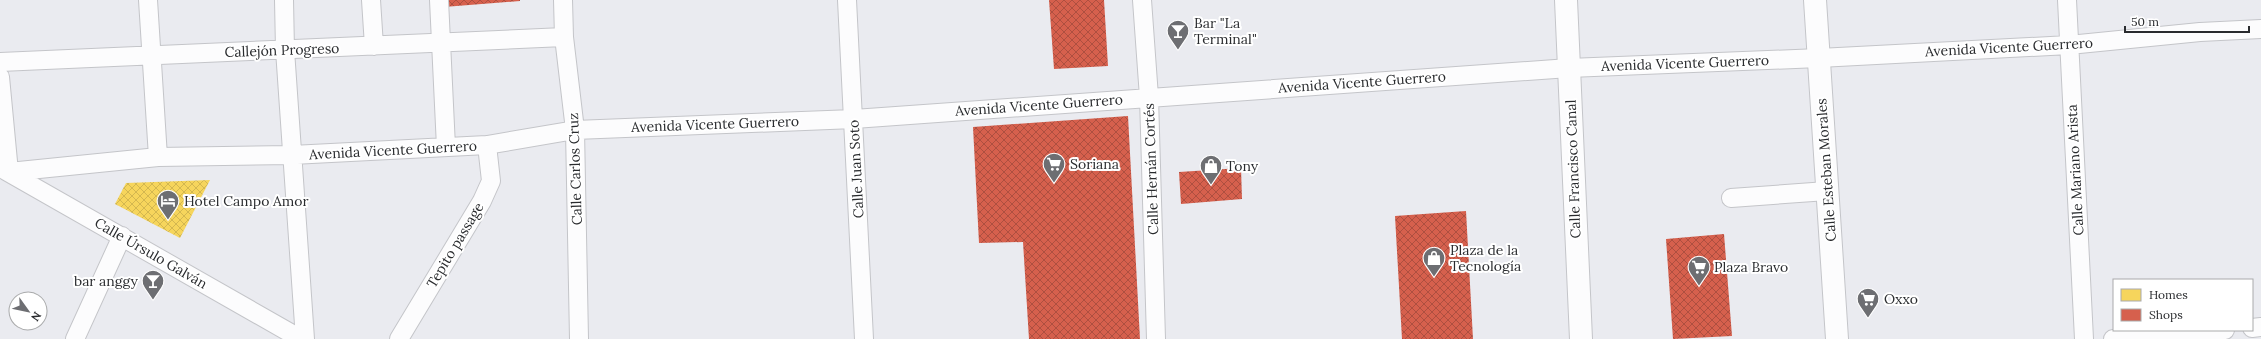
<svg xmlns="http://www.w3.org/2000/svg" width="2261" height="339" font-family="Lora,serif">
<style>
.homes{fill:url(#homes-cross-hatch)}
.shops{fill:url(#shops-cross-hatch)}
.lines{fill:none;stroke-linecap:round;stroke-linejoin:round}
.minor-casing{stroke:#c4c5c9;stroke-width:20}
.major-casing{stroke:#c4c5c9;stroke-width:24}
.minor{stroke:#fcfcfd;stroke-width:18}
.major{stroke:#fcfcfd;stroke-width:22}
.labels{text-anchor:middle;stroke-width:4;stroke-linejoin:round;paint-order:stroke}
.poi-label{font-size:14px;fill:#292b2e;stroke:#fff;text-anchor:start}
.street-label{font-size:14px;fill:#292b2e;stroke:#fff}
</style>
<defs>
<pattern id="homes-cross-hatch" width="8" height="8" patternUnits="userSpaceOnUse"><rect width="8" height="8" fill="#f6d55c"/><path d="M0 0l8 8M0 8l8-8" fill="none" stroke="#d3b750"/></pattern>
<pattern id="shops-cross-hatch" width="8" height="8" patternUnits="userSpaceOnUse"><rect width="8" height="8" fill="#d6604d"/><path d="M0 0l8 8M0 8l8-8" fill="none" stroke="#ae4f40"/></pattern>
</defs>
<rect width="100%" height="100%" fill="#eaebf0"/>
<path class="homes" d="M 210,180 L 180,238 L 115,204 L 126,183 Z"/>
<path class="shops" d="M 444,0 L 520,0 L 520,1 L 444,7 Z
M 1049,0 L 1104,0 L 1108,66 L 1054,69 Z
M 1128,116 L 1140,339 L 1029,339 L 1023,242 L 979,243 L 973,127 Z
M 1241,168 L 1242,199 L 1181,204 L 1179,172 Z
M 1466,211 L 1473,339 L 1402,339 L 1395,216 Z
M 1724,234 L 1732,336 L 1673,339 L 1666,239 Z"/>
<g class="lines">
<g class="minor-casing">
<path id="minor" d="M 148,0 L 158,157
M 284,0 L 285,50 L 305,339
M 371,0 L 374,46
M 439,0 L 446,147
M 563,0 L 564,37 L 575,130 L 579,339
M 847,0 L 864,339
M 1142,0 L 1149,97 L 1156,339
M 2067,0 L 2084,339
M 0,62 L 564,37
M 0,77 L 9,172 L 158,157 L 292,155 L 487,145 L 575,130 L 854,119 L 1569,68 L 1819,58 L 2069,45 L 2200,32 L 2261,29
M 6,171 L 301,339
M 1731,198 L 1827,191
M 2252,328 L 2261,327
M 75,339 L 122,236
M 399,339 L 482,201 L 491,181 L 487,145
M 2113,339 L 2225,330"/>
</g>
<g class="major-casing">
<path id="major" d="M 1566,0 L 1581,339
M 1815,0 L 1837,339"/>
</g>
<use href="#minor" class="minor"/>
<use href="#major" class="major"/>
</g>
<defs>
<g id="bar-pin" transform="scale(1.15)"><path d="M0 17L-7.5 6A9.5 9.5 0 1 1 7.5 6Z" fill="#6d6e72" stroke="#fff"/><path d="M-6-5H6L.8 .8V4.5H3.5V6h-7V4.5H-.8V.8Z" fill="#fff"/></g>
<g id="supermarket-pin" transform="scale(1.15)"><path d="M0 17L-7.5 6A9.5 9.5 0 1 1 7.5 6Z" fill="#6d6e72" stroke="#fff"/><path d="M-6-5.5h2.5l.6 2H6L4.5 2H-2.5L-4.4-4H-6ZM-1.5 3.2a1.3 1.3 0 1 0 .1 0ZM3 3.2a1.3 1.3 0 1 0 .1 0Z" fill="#fff"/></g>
<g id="shop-pin" transform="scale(1.15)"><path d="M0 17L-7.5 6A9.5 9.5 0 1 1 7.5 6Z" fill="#6d6e72" stroke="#fff"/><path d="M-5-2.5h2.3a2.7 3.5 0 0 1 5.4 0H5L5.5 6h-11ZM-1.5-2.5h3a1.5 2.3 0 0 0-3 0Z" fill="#fff"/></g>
<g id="hotel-pin" transform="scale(1.15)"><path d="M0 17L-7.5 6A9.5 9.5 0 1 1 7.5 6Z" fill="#6d6e72" stroke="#fff"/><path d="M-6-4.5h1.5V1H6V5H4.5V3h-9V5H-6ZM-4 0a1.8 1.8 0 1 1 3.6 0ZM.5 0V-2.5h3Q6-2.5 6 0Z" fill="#fff"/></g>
</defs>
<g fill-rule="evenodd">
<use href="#bar-pin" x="1178" y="31"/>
<use href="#supermarket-pin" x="1054" y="164"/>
<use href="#shop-pin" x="1211" y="166"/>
<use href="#hotel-pin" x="168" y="201"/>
<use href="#shop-pin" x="1434" y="258"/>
<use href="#supermarket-pin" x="1699" y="267"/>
<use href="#bar-pin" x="153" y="281"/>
<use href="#supermarket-pin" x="1868" y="299"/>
</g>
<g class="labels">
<g class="poi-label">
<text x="1194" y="28">Bar "La<tspan x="1194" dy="16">Terminal"</tspan></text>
<text x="1070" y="169">Soriana</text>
<text x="1226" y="171">Tony</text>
<text x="184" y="206">Hotel Campo Amor</text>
<text x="1450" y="255">Plaza de la<tspan x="1450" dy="16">Tecnología</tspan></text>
<text x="1714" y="272">Plaza Bravo</text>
<text x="138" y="286" text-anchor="end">bar anggy</text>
<text x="1884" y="304">Oxxo</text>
</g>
<g class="street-label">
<text transform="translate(2009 47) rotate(-3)" y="5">Avenida Vicente Guerrero</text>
<text transform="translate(282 50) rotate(-2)" y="5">Callejón Progreso</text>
<text transform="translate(1685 63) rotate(-2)" y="5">Avenida Vicente Guerrero</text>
<text transform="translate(1362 82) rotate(-4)" y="5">Avenida Vicente Guerrero</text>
<text transform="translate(1039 105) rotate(-4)" y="5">Avenida Vicente Guerrero</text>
<text transform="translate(715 124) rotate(-2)" y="5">Avenida Vicente Guerrero</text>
<text transform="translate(393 150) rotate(-3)" y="5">Avenida Vicente Guerrero</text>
<text transform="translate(575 169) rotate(-92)" y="5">Calle Carlos Cruz</text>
<text transform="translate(856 169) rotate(-93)" y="5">Calle Juan Soto</text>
<text transform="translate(1151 169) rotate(-92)" y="5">Calle Hernán Cortés</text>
<text transform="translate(1573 169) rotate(-92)" y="5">Calle Francisco Canal</text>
<text transform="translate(1826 170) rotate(-94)" y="5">Calle Esteban Morales</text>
<text transform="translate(2075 170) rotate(-93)" y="5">Calle Mariano Arista</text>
<text transform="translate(455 245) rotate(-59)" y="5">Tepito passage</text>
<text transform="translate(151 253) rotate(30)" y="5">Calle Úrsulo Galván</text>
</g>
</g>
<rect x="2113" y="279" width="140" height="52" fill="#ffffff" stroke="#a9aaab"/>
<rect x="2121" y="289" width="20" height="12" fill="#f6d55c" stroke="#a9aaab"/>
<text x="2149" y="299" font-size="12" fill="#292b2e">Homes</text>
<rect x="2121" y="309" width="20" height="12" fill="#d6604d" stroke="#a9aaab"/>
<text x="2149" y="319" font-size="12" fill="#292b2e">Shops</text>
<g transform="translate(28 311) rotate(123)"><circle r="19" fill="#ffffff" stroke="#a9aaab"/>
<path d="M0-3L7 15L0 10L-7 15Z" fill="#6d6e72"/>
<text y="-6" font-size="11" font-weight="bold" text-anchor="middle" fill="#292b2e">N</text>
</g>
<path d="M2125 26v6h124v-6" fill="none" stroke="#292b2e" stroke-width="2"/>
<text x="2131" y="26" font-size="12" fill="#292b2e" stroke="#ffffff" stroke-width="3" paint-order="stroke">50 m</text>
</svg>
